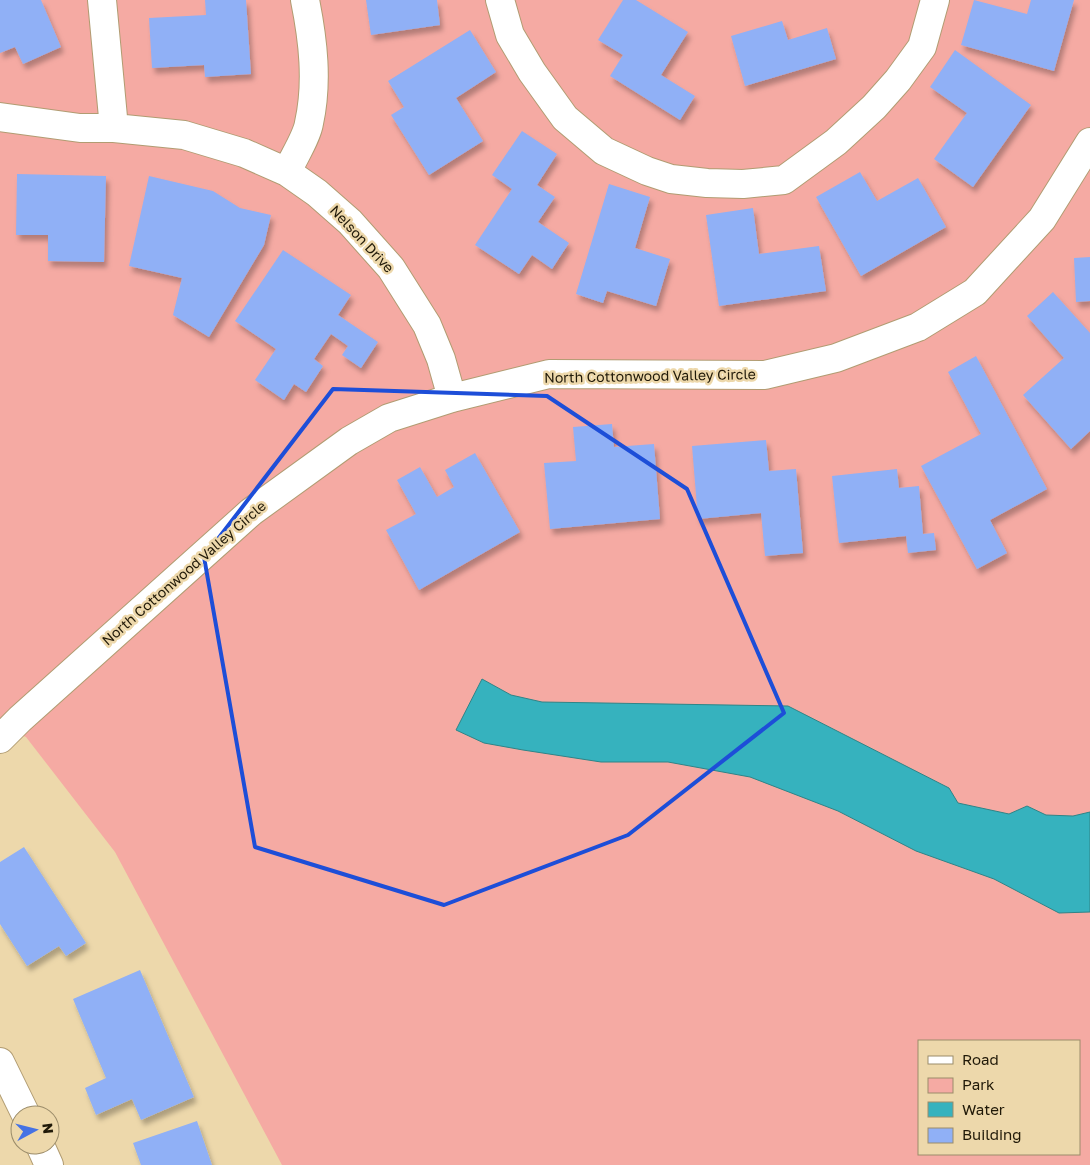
<svg xmlns="http://www.w3.org/2000/svg" width="1090" height="1165" font-family="'Golos Text',sans-serif">
<style>
.green{fill:#f5aaa3;fill-rule:evenodd}
.water{fill:#36b2be;stroke:#2f8487}
.building{fill:#90b0f6;filter:url(#shadow)}
.lines{fill:none;stroke-linecap:round;stroke-linejoin:round}
.minor-casing{stroke:#b19c72;stroke-width:30}
.minor{stroke:#fff;stroke-width:28}
.marked{fill:none;stroke:#1d4ed8;stroke-width:4;stroke-linejoin:round}
.labels{text-anchor:middle;stroke-width:5;stroke-linejoin:round;paint-order:stroke}
.street-label{font-size:14px;fill:#201908;stroke:#edd8ab}
</style>
<defs>
<filter id="shadow"><feDropShadow dx="3" dy="5.5" stdDeviation="2.5" flood-color="#0004"/></filter>
</defs>
<rect width="100%" height="100%" fill="#edd8ab"/>
<path class="green" d="M 0,0 L 1090,0 L 1090,1165 L 282,1165 L 115,852 L 26,737 L 0,727 ZM 919,1041 L 1079,1041 L 1079,1154 L 919,1154 Z"/>
<path class="water" d="M 482,679 L 511,695 L 542,702 L 788,706 L 949,788 L 958,803 L 1009,814 L 1027,806 L 1046,815 L 1073,816 L 1090,812 L 1090,912 L 1059,913 L 994,879 L 916,851 L 838,811 L 750,777 L 668,762 L 601,762 L 523,750 L 484,743 L 456,730 Z"/>
<path class="building" d="M 0,0 L 41,0 L 61,47 L 23,64 L 15,47 L 0,53 Z
M 205,0 L 246,0 L 251,74 L 205,77 L 204,65 L 152,68 L 149,18 L 206,15 Z
M 366,0 L 437,0 L 440,25 L 371,35 Z
M 623,0 L 636,0 L 688,32 L 661,75 L 695,96 L 680,120 L 610,76 L 623,55 L 598,40 Z
M 974,0 L 1027,14 L 1031,0 L 1074,0 L 1054,71 L 961,45 Z
M 782,21 L 788,40 L 827,28 L 836,59 L 745,86 L 731,36 Z
M 470,30 L 496,72 L 456,98 L 483,141 L 429,175 L 391,115 L 404,107 L 388,81 Z
M 955,50 L 1031,105 L 973,187 L 934,159 L 967,113 L 930,87 Z
M 522,131 L 557,154 L 537,185 L 555,197 L 538,222 L 569,243 L 552,269 L 532,255 L 519,274 L 475,245 L 512,189 L 492,175 Z
M 860,172 L 877,201 L 918,178 L 946,227 L 861,276 L 816,197 Z
M 17,174 L 106,176 L 104,262 L 48,261 L 48,235 L 16,235 Z
M 149,176 L 213,191 L 240,208 L 271,215 L 264,245 L 209,337 L 173,315 L 182,278 L 129,266 Z
M 609,184 L 650,197 L 635,248 L 670,259 L 656,306 L 607,291 L 603,303 L 576,294 Z
M 753,208 L 759,254 L 819,246 L 826,291 L 719,306 L 706,215 Z
M 283,250 L 351,295 L 338,315 L 378,342 L 361,368 L 342,355 L 348,346 L 331,334 L 314,359 L 323,366 L 306,392 L 294,384 L 284,400 L 255,380 L 276,349 L 235,321 Z
M 1090,257 L 1090,301 L 1076,302 L 1074,258 Z
M 1053,292 L 1090,333 L 1090,431 L 1071,449 L 1023,395 L 1064,358 L 1027,316 Z
M 976,356 L 1047,489 L 990,520 L 1007,553 L 977,569 L 921,466 L 981,434 L 948,372 Z
M 612,424 L 614,447 L 654,444 L 660,519 L 550,529 L 544,463 L 576,461 L 573,427 Z
M 766,440 L 769,471 L 796,469 L 803,553 L 765,556 L 761,513 L 698,519 L 692,446 Z
M 475,453 L 520,532 L 419,590 L 386,530 L 416,514 L 397,480 L 420,467 L 437,497 L 454,487 L 445,470 Z
M 897,469 L 899,488 L 919,486 L 923,534 L 934,533 L 936,550 L 908,553 L 906,536 L 839,543 L 832,476 Z
M 24,847 L 86,943 L 66,956 L 59,946 L 27,966 L 0,924 L 0,862 Z
M 140,970 L 194,1097 L 141,1120 L 132,1099 L 96,1115 L 85,1088 L 106,1078 L 73,999 Z
M 197,1121 L 212,1165 L 141,1165 L 133,1143 Z"/>
<g class="lines">
<g class="minor-casing">
<path id="minor" d="M 102,0 L 114,128
M 500,0 L 510,35 L 532,72 L 565,118 L 604,151 L 647,171 L 671,179 L 707,183 L 743,184 L 784,180 L 836,142 L 874,107 L 898,80 L 922,47 L 935,0
M 0,117 L 80,128 L 114,128 L 184,135 L 244,153 L 287,172 L 317,193 L 350,222 L 391,268 L 427,325 L 441,359 L 452,398
M 287,172 C 293,158 307,137 309,123 C 318,82 313,40 305,0
M 0,739 L 20,719 L 251,512 L 349,441 L 389,418 L 452,398 L 549,374 L 765,375 L 836,358 L 918,327 L 975,292 L 1042,219 L 1090,142
M 0,1062 L 26,1115
M 40,1145 L 49,1165"/>
</g>
<use href="#minor" class="minor"/>
</g>
<path class="marked" d="M 333,389 L 547,396 L 687,489 L 784,713 L 628,835 L 444,905 L 255,847 L 204,557 Z"/>
<g class="labels">
<g class="street-label">
<text transform="translate(362 239) rotate(47)" y="5">Nelson Drive</text>
<text transform="translate(650 376) rotate(-1)" y="5">North Cottonwood Valley Circle</text>
<text transform="translate(184 573) rotate(-41)" y="5">North Cottonwood Valley Circle</text>
</g>
</g>
<rect x="918" y="1040" width="162" height="115" fill="#edd8ab" stroke="#9b8c6a"/>
<rect x="928" y="1056" width="25" height="8" fill="#ffffff" stroke="#9b8c6a"/>
<text x="962" y="1065" font-size="15" fill="#201908">Road</text>
<rect x="928" y="1078" width="25" height="15" fill="#f5aaa3" stroke="#9b8c6a"/>
<text x="962" y="1090" font-size="15" fill="#201908">Park</text>
<rect x="928" y="1102" width="25" height="15" fill="#36b2be" stroke="#9b8c6a"/>
<text x="962" y="1115" font-size="15" fill="#201908">Water</text>
<rect x="928" y="1128" width="25" height="15" fill="#90b0f6" stroke="#9b8c6a"/>
<text x="962" y="1140" font-size="15" fill="#201908">Building</text>
<g transform="translate(35 1130) rotate(83)"><circle r="24" fill="#edd8ab" stroke="#9b8c6a"/>
<path d="M0-4L9 19L0 12L-9 19Z" fill="#4572e4"/>
<text y="-8" font-size="14" font-weight="bold" text-anchor="middle" fill="#201908">N</text>
</g>
</svg>
